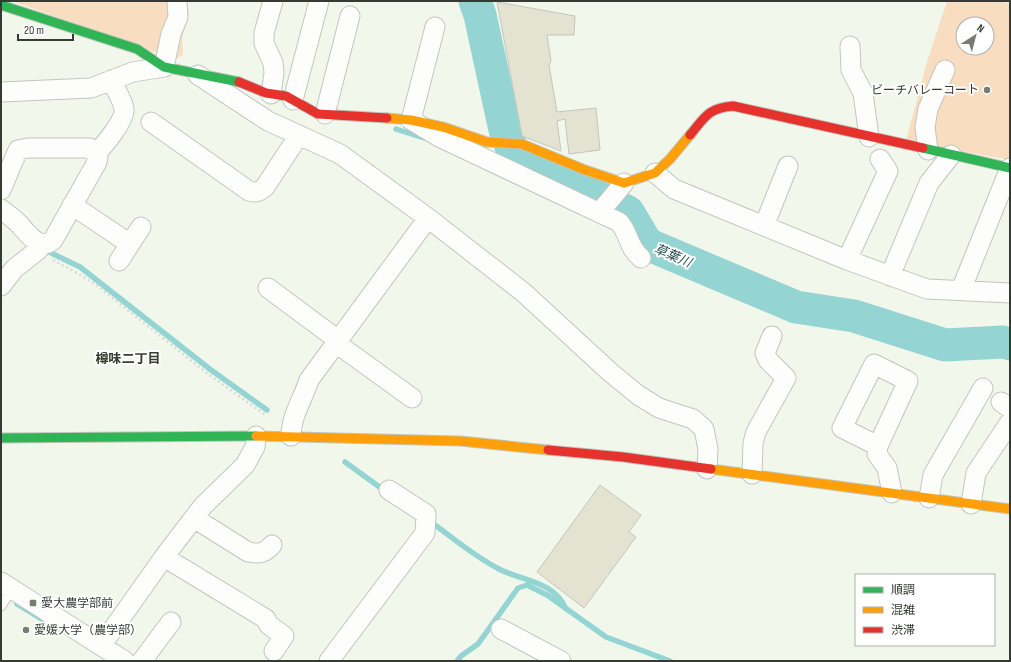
<svg xmlns="http://www.w3.org/2000/svg" width="1011" height="662" font-family="'Sofia Sans Condensed','Noto Sans JP',sans-serif">
<style>
.green{fill:#f9ddc1;fill-rule:evenodd}
.lines{fill:none;stroke-linecap:round;stroke-linejoin:round}
.stream{stroke:#94d5d4;stroke-width:5.5}
.river{stroke:#94d5d4;stroke-width:33}
.building{fill:#e4e2d0;stroke:#c4c6bd}
.lane-casing{stroke:#c2c6be;stroke-width:11}
.street-casing{stroke:#c2c6be;stroke-width:21}
.fast-casing{stroke:#c2c6be;stroke-width:11}
.slow-casing{stroke:#c2c6be;stroke-width:11}
.jam-casing{stroke:#c2c6be;stroke-width:11}
.path{stroke:#d8d8d6;stroke-width:2.5;stroke-dasharray:2 3;stroke-linecap:butt}
.lane{stroke:#fdfefc;stroke-width:9}
.street{stroke:#fdfefc;stroke-width:19}
.fast{stroke:#30b455;stroke-width:9}
.slow{stroke:#ff9f0a;stroke-width:9}
.jam{stroke:#e5322d;stroke-width:9}
.poi-dot{fill:#787c74;stroke:#fff;stroke-width:1.5}
.labels{text-anchor:middle;stroke-width:4;stroke-linejoin:round;paint-order:stroke}
.poi-label{font-size:12px;fill:#373a33;stroke:#fff;text-anchor:start}
.water-label{font-size:13px;font-style:italic;fill:#254f50;stroke:#fff}
.neighbourhood-label{font-size:13px;font-weight:bold;fill:#373f2f;stroke:#fff}
</style>
<rect width="100%" height="100%" fill="#f2f7ec"/>
<path class="green" d="M 12,1 L 186,1 L 189,13 L 182,37 L 183,55 L 174,59 Z
M 947,1 L 1000,1 L 1010,4 L 1010,160 L 906,141 L 927,62 ZM 963,24 L 987,24 L 987,48 L 963,48 Z"/>
<g class="lines">
<path class="stream" d="M 396,129 L 424,138
M 633,232 L 640,232
M 49,252 L 80,267 L 211,370 L 267,410
M 345,462 L 385,491
M 431,522 C 453,538 475,557 499,569 C 522,581 554,581 566,609
M 17,604 L 61,631
M 457,661 L 461,656 L 478,644 L 518,588 L 527,585 L 547,595 L 606,637 L 670,661"/>
<path class="river" d="M 475,1 L 480,15 L 505,130 L 514,155 L 628,212 L 647,244 L 796,307 L 854,316 L 945,345 L 1003,342 L 1010,344"/>
</g>
<path class="building" d="M 497,2 L 575,16 L 574,35 L 547,35 L 551,61 L 549,65 L 557,112 L 596,108 L 600,150 L 569,154 L 565,119 L 557,121 L 561,151 L 522,136 Z
M 600,485 L 641,515 L 629,532 L 636,537 L 584,608 L 537,572 Z"/>
<g class="lines">
<g class="lane-casing">
<path id="lane" d="M 1,606 L 12,589"/>
</g>
<g class="street-casing">
<path id="street" d="M 435,27 L 411,120 L 439,137 L 619,222 C 630,234 627,246 641,258
M 850,46 L 851,70 L 863,93 L 869,137
M 198,75 L 268,121 L 340,154 L 428,218 L 523,292 L 610,372 L 638,395 L 659,408 L 693,419 L 704,429 L 708,449 L 707,469
M 1,92 L 91,88 L 133,72 L 164,67 L 171,34 L 178,17 L 177,1
M 271,94 L 274,73 L 273,63 L 264,43 L 264,33 L 273,1
M 293,100 L 319,1
M 325,114 L 350,16
M 151,122 L 249,191 C 256,193 259,192 265,187 L 299,135
M 928,150 L 925,127 L 928,109 L 945,70
M 96,153 C 104,146 126,119 124,109 C 123,100 115,89 111,80
M 655,173 L 674,189 L 847,260 L 927,289 L 1010,293
M 1,190 L 18,150 L 28,148 L 90,148 L 98,156 L 97,162 L 53,240 C 39,252 27,232 18,223 C 13,218 7,214 1,209
M 72,205 L 130,244
M 599,213 L 624,183
M 764,226 L 788,166
M 847,260 L 888,171 L 880,159
M 119,261 L 141,227
M 890,276 L 929,183 L 951,155
M 1,286 L 14,269 L 38,250 L 43,244
M 268,288 L 338,340
M 961,290 L 1010,168
M 336,343 L 412,398
M 1001,402 L 1010,408
M 291,436 C 291,416 303,399 309,380 L 428,218
M 878,446 L 842,428 L 874,364 L 908,381 L 878,446 L 877,454 L 887,468 L 892,493
M 752,474 L 753,443 L 756,432 L 786,378 L 768,360 L 765,353 L 772,336
M 929,498 L 933,475 L 983,388
M 971,504 L 976,473 L 1010,422
M 194,518 L 248,552 C 259,554 264,554 272,545
M 164,557 L 266,619 L 269,625 L 284,636 L 274,651
M 1,582 L 125,661
M 501,629 L 561,661
M 101,646 L 164,557 L 203,506 L 245,465 L 255,447 L 256,436
M 142,661 L 171,622
M 329,661 L 425,533 L 426,514 L 389,490"/>
</g>
<g class="fast-casing">
<path id="fast" d="M 1,5 L 137,49 L 164,67 L 239,82
M 923,148 L 1010,168
M 1,438 L 256,436"/>
</g>
<g class="slow-casing">
<path id="slow" d="M 387,118 L 411,120 L 443,127 L 487,142 L 522,144 L 585,170 L 624,183 L 655,173 L 670,159 L 690,135
M 256,436 L 460,441 L 548,450
M 711,469 L 1010,509"/>
</g>
<g class="jam-casing">
<path id="jam" d="M 239,82 L 266,93 L 286,96 L 318,114 L 387,118
M 690,135 C 705,117 708,108 733,106 L 923,148
M 548,450 L 623,457 L 711,469"/>
</g>
<path class="path" d="M 53,260 L 79,274 L 100,288 L 208,374 L 267,416"/>
<use href="#lane" class="lane"/>
<use href="#street" class="street"/>
<use href="#fast" class="fast"/>
<use href="#slow" class="slow"/>
<use href="#jam" class="jam"/>
</g>
<g class="poi-dot">
<circle cx="987" cy="90" r="4"/>
<rect x="29" y="599" width="8" height="8" rx="2"/>
<circle cx="26" cy="630" r="4"/>
</g>
<g class="labels">
<g class="poi-label">
<text x="979" y="94" text-anchor="end">ビーチバレーコート</text>
<text x="41" y="607">愛大農学部前</text>
<text x="34" y="634">愛媛大学（農学部）</text>
</g>
<g class="water-label">
<text transform="translate(673 255) rotate(23)" y="5">草葉川</text>
</g>
<g class="neighbourhood-label">
<text x="128" y="363">樽味二丁目</text>
</g>
</g>
<rect width="1011" height="662" fill="none" stroke="#373a33" stroke-width="4"/>
<rect x="855" y="574" width="140" height="72" fill="#ffffff" stroke="#afb0ad"/>
<rect x="863" y="587" width="20" height="6" fill="#30b455" stroke="#afb0ad"/>
<text x="891" y="594" font-size="12" fill="#373a33">順調</text>
<rect x="863" y="607" width="20" height="6" fill="#ff9f0a" stroke="#afb0ad"/>
<text x="891" y="614" font-size="12" fill="#373a33">混雑</text>
<rect x="863" y="627" width="20" height="6" fill="#e5322d" stroke="#afb0ad"/>
<text x="891" y="634" font-size="12" fill="#373a33">渋滞</text>
<g transform="translate(975 36) rotate(36)"><circle r="19" fill="#ffffff" stroke="#afb0ad"/>
<path d="M0-3L7 15L0 10L-7 15Z" fill="#787c74"/>
<text y="-6" font-size="11" font-weight="bold" text-anchor="middle" fill="#373a33">N</text>
</g>
<path d="M18 34v6h55v-6" fill="none" stroke="#373a33" stroke-width="2"/>
<text x="24" y="34" font-size="12" fill="#373a33" stroke="#ffffff" stroke-width="3" paint-order="stroke">20 m</text>
</svg>
